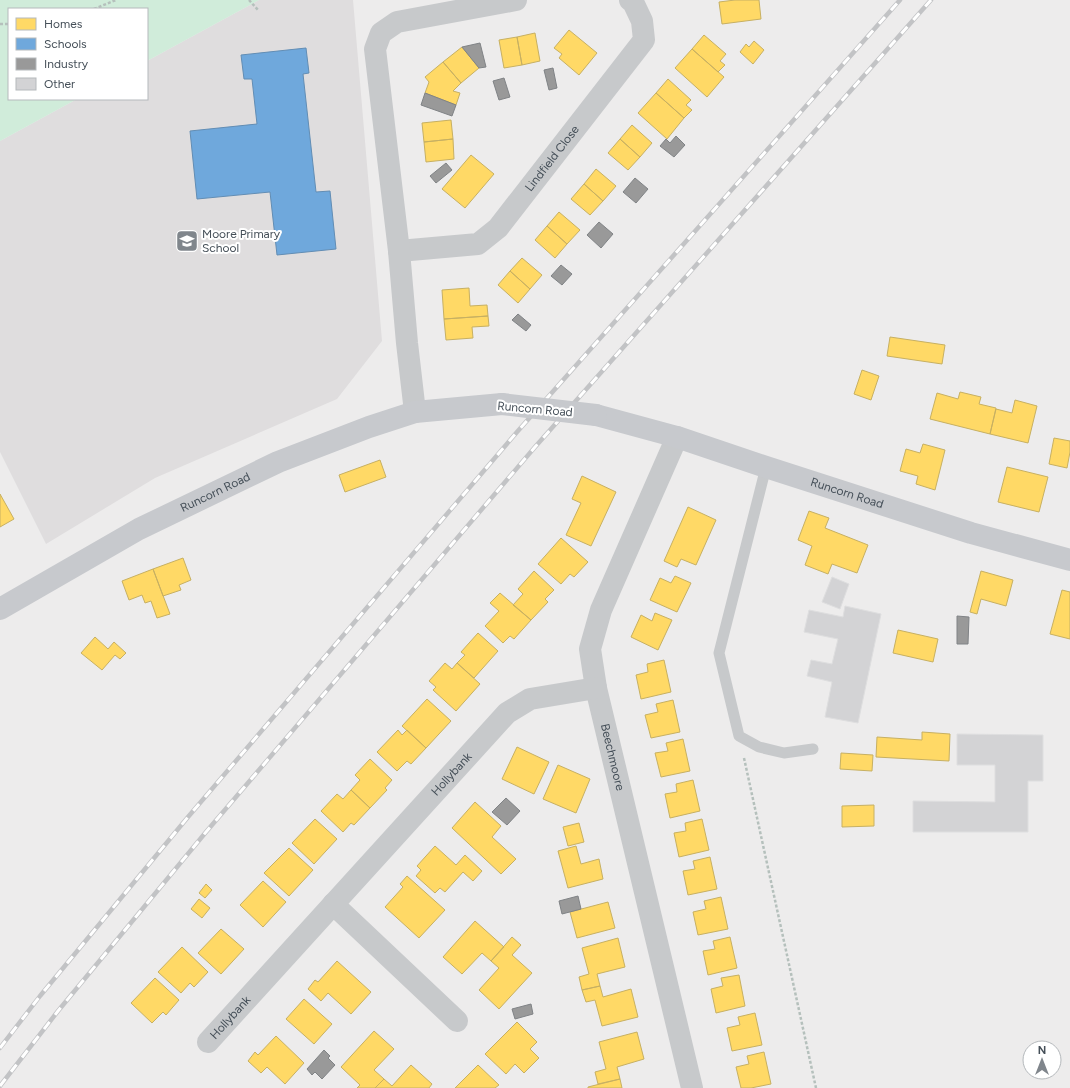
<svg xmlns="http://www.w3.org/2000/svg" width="1070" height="1088" font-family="Figtree,sans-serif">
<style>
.education{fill:#dfddde}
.green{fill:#d0ecda}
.homes{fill:#ffd966;stroke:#c7b062}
.schools{fill:#6fa8dc;stroke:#628db4}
.industry{fill:#999;stroke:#808386}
.building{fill:#d3d3d5;stroke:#dededf}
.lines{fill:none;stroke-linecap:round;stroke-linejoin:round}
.path{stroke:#b5c0bc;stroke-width:2.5;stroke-dasharray:3 2;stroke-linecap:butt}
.lane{stroke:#c7c9cb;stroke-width:11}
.street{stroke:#c7c9cb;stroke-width:22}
.secondary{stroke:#c7c9cd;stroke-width:22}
.rail-casing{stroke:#c2c3c5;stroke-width:4.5}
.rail{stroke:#fff;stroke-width:3;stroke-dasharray:9;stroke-linecap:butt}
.secondary-bridge{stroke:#c7c9cd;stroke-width:22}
.labels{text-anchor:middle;stroke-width:4;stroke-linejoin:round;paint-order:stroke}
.street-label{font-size:12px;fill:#454f58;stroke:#fff}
.poi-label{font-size:12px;fill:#454f58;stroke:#fff;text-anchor:start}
</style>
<rect width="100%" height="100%" fill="#edecec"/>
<path class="education" d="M 259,0 L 353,0 L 382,341 L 337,399 L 155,478 L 46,544 L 0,452 L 0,141 L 77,99 L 147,99 L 147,61 Z"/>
<path class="green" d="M 0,0 L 259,0 L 147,61 L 147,9 L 9,9 L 9,99 L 77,99 L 0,141 Z"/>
<path class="homes" d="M 735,0 L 759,0 L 761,19 L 722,24 L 719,2 Z
M 569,30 L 597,53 L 579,75 L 559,58 L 562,54 L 554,48 Z
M 535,33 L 540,61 L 522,65 L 517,37 Z
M 704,35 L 726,54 L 720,61 L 725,65 L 718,72 L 692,49 Z
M 517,37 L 522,65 L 504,68 L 499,40 Z
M 754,41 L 764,50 L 753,64 L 740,52 L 746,44 L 749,47 Z
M 462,47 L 479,68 L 461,83 L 443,62 Z
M 692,49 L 724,77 L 707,97 L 675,68 Z
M 443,62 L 461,83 L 453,91 L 460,93 L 456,105 L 425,93 L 429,82 L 425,77 Z
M 668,79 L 691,100 L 686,105 L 692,110 L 684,118 L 656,93 Z
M 656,93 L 684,118 L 667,139 L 638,113 Z
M 451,120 L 453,139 L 424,142 L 422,123 Z
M 632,125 L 652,143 L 640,157 L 620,139 Z
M 453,139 L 454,159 L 426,162 L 424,142 Z
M 620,139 L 640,157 L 628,170 L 608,153 Z
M 471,155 L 494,174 L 465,208 L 442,189 Z
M 596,169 L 616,186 L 603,201 L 584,184 Z
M 584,184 L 603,201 L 590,215 L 571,199 Z
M 559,212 L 580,230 L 567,244 L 547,226 Z
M 547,226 L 567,244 L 555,258 L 535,240 Z
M 522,258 L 542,275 L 530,289 L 510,271 Z
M 510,271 L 530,289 L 518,303 L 498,285 Z
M 469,288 L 470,306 L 487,305 L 488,316 L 444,319 L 442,290 Z
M 488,316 L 489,326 L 472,327 L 473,338 L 446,340 L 444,319 Z
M 890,337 L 945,345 L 942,364 L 887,356 Z
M 862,370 L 879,376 L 871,400 L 854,394 Z
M 960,392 L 981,397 L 979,404 L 996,408 L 990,434 L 930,419 L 937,393 L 958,399 Z
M 1015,400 L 1037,406 L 1028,443 L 990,434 L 996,409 L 1012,413 Z
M 1054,438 L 1070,441 L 1070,452 L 1067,468 L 1049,464 Z
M 923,444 L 945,450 L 935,490 L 916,484 L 918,476 L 900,471 L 906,449 L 920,453 Z
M 380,460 L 386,477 L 345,492 L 339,475 Z
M 1007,467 L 1048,477 L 1039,512 L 998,502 Z
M 582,476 L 616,492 L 591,546 L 566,535 L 581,503 L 572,499 Z
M 0,494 L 14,519 L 0,527 Z
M 688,507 L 716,520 L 696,565 L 681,559 L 677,567 L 664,561 Z
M 809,511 L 829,518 L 825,528 L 868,545 L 857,573 L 832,564 L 828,574 L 805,565 L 812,546 L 798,540 Z
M 561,538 L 588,562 L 574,577 L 570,574 L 561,584 L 538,564 Z
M 183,558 L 191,580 L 179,585 L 181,590 L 163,596 L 153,569 Z
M 153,569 L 170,614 L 157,618 L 151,601 L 145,603 L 142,595 L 129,600 L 122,581 Z
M 534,571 L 554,590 L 545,599 L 548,602 L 531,620 L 513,605 L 523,594 L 518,589 Z
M 981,571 L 1013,580 L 1006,606 L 981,599 L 977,614 L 970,612 Z
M 675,576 L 691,583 L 677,612 L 650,600 L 660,578 L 671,583 Z
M 1062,590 L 1070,592 L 1070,639 L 1050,634 Z
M 500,593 L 531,620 L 514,639 L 510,636 L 503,643 L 485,626 L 499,611 L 490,603 Z
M 655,613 L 672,620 L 658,650 L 631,637 L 641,615 L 652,621 Z
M 898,630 L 938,639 L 933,662 L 893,653 Z
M 478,633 L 498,651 L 474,678 L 457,663 L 465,655 L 461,652 Z
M 95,637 L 108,649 L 114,642 L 126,653 L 120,659 L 115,655 L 102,670 L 81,653 Z
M 664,660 L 671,692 L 641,699 L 636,675 L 648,672 L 647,664 Z
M 445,663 L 452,669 L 457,663 L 480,684 L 456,711 L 433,690 L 436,687 L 429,681 Z
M 427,699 L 451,721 L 426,748 L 402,726 Z
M 673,700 L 680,732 L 651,738 L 645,715 L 658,712 L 656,704 Z
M 398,730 L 402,735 L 407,730 L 426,748 L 411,764 L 407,761 L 397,771 L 377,752 Z
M 922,732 L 950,734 L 949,761 L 876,757 L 877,737 L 922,740 Z
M 683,739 L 690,771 L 661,777 L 655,753 L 668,751 L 666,743 Z
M 517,747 L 549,762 L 534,794 L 502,779 Z
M 841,753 L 873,755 L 872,771 L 840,769 Z
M 370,759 L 392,780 L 385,788 L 387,790 L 370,808 L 351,790 L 360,780 L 355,775 Z
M 558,765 L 590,779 L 576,813 L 543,799 Z
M 693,780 L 700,811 L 670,818 L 665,794 L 677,792 L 676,784 Z
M 351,790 L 370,808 L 354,825 L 351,823 L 343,832 L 321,811 L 337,794 L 343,799 Z
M 475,802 L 501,826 L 492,837 L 516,859 L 501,874 L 452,828 Z
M 874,805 L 874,826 L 842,827 L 842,806 Z
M 315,819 L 337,839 L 314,864 L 292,843 Z
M 702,819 L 709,850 L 679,857 L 674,833 L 686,831 L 685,823 Z
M 579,823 L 584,842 L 568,846 L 563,827 Z
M 435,846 L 456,865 L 465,855 L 482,871 L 473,881 L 463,872 L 445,892 L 440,888 L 435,893 L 416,876 L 421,870 L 417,866 Z
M 576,846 L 581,864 L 599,859 L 603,879 L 568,888 L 558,851 Z
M 289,848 L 313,870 L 289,896 L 264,873 Z
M 710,857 L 717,889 L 688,895 L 683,871 L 695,869 L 693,861 Z
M 407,876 L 445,910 L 419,938 L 385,907 L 403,887 L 400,884 Z
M 263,881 L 286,902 L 263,927 L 240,905 Z
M 206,884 L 212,890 L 205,898 L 199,893 Z
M 721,897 L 728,929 L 698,935 L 693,912 L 706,909 L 704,901 Z
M 199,899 L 210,908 L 202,918 L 191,909 Z
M 608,902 L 615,928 L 577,938 L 570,912 Z
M 475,921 L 504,947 L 491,961 L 482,953 L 462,974 L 443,957 Z
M 221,929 L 244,949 L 221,974 L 198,953 Z
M 512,937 L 521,945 L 512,955 L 532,973 L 499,1009 L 479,990 L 499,968 L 491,961 Z
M 730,937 L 737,968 L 708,975 L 703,951 L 715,949 L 713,941 Z
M 618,938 L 625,967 L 597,974 L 600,986 L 582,990 L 579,977 L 589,974 L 582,948 Z
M 182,947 L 208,972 L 194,987 L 190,983 L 181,993 L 158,972 Z
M 337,961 L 371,992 L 351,1014 L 328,993 L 321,1001 L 308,989 L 315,980 L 318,982 Z
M 739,975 L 745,1006 L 716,1013 L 711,989 L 723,986 L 721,978 Z
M 155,978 L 179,1000 L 166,1015 L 163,1012 L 152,1023 L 131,1003 Z
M 600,986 L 603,997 L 631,989 L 638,1017 L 602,1026 L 595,1000 L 586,1002 L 582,990 Z
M 304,999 L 332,1024 L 314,1044 L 286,1019 Z
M 755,1013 L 762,1045 L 732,1051 L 727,1028 L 740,1025 L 738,1017 Z
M 517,1022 L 537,1042 L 530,1049 L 539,1058 L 524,1073 L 515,1064 L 506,1074 L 485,1054 Z
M 374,1031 L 394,1049 L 374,1070 L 384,1079 L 375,1088 L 357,1088 L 360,1085 L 341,1067 Z
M 637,1032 L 644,1059 L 617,1067 L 620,1079 L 598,1084 L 595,1072 L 606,1069 L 599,1042 Z
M 276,1036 L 304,1063 L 285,1084 L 267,1067 L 261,1073 L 248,1061 L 255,1052 L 258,1055 Z
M 764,1052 L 771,1084 L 751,1088 L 741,1088 L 736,1067 L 749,1064 L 747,1056 Z
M 411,1065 L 432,1084 L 429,1088 L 375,1088 L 384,1079 L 392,1086 Z
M 478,1065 L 499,1085 L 495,1088 L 455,1088 Z
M 620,1079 L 622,1088 L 588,1088 L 588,1087 Z"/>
<path class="schools" d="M 306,48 L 309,73 L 303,74 L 316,192 L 330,191 L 336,249 L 277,255 L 270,192 L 197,199 L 190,131 L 257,124 L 252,79 L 244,79 L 241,55 Z"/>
<path class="industry" d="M 480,43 L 486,67 L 479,68 L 462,47 Z
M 553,68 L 557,88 L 549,90 L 544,70 Z
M 504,78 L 510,97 L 499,100 L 493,81 Z
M 425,93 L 456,105 L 452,116 L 421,105 Z
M 676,136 L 685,145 L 674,157 L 660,146 L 666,139 L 670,143 Z
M 446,163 L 452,170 L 436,183 L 430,176 Z
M 635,178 L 648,189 L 636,203 L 623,192 Z
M 599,222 L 613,234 L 601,248 L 587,235 Z
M 561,265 L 572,274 L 562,285 L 551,276 Z
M 518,314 L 531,325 L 526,331 L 512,320 Z
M 957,616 L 969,617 L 968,644 L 957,644 Z
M 506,798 L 520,811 L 507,825 L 492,812 Z
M 578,896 L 581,909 L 562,914 L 559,901 Z
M 531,1004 L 533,1014 L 515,1019 L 512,1009 Z
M 324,1050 L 330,1056 L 328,1058 L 335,1065 L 322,1079 L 315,1072 L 312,1075 L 307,1069 Z"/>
<path class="building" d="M 832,577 L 849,584 L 840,609 L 822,602 Z
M 845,606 L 881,614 L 858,723 L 825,717 L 832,682 L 807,676 L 811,660 L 832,664 L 838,639 L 804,632 L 809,610 L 843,617 Z
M 957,734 L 1043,735 L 1043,781 L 1028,781 L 1028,832 L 913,832 L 913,801 L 995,802 L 995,765 L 957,765 Z"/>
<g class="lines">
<path class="path" d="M 249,0 L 258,10
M 94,9 L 116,0
M 0,24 L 9,24
M 744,758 L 816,1088"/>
<path class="lane" d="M 766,467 L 719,653 L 739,736 L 759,747 L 784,753 L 813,749"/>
<g class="street">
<path id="s1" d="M 399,251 L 478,244 L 498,228 L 644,40 L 642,21 L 633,2 L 630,0"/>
<path d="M 415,412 L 407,343 L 399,251 L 375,49 L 381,33 L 397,22 L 516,0"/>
<path id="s2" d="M 677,437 L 601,610 L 590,649 L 596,688 L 692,1088"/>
<path d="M 333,904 L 457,1021"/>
<path id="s3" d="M 208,1042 L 507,713 L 530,699 L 596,688"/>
</g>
<g class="secondary">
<path id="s4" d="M 596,415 L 677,437 L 766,467 L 971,533 L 1070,560"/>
<path id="s5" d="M 0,609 L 139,529 L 278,462 L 369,427 L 415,412 L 502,404"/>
</g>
<g class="rail-casing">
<path id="rail" d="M 0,1048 L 40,996 L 188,817 L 517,432 L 900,0
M 0,1086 L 58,1011 L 206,832 L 535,447 L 931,0"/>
</g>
<use href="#rail" class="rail"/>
<path class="secondary-bridge" d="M 502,404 L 596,415"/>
</g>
<defs>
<g id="school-square" transform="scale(1.15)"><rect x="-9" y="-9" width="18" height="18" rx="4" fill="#80868c" stroke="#fff"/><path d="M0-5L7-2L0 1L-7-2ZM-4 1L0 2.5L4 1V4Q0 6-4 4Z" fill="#fff"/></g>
</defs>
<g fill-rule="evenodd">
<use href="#school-square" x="187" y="241"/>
</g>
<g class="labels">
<g class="street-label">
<text dy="4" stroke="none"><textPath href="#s1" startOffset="193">Lindfield Close</textPath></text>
<text transform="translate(535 409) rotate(5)" y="4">Runcorn Road</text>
<text dy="4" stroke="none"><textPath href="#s5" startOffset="245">Runcorn Road</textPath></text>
<text dy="4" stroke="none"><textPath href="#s4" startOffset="263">Runcorn Road</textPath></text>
<text dy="4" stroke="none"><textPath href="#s2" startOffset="340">Beechmoore</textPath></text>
<text dy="4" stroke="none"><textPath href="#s3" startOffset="362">Hollybank</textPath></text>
<text dy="4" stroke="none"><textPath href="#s3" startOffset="33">Hollybank</textPath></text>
</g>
<g class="poi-label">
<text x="202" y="238">Moore Primary<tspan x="202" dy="14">School</tspan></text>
</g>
</g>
<rect x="8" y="8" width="140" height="92" fill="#ffffff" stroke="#b5b9bc"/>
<rect x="16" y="18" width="20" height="12" fill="#ffd966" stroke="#b5b9bc"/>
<text x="44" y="28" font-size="12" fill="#454f58">Homes</text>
<rect x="16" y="38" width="20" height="12" fill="#6fa8dc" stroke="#b5b9bc"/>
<text x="44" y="48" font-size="12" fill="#454f58">Schools</text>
<rect x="16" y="58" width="20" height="12" fill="#999999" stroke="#b5b9bc"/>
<text x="44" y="68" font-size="12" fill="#454f58">Industry</text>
<rect x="16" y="78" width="20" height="12" fill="#d3d3d5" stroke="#b5b9bc"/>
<text x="44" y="88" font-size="12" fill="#454f58">Other</text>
<g transform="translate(1042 1060)"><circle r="19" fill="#ffffff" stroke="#b5b9bc"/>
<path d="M0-3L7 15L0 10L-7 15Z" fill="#80868c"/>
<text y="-6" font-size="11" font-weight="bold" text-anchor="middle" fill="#454f58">N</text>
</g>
</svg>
